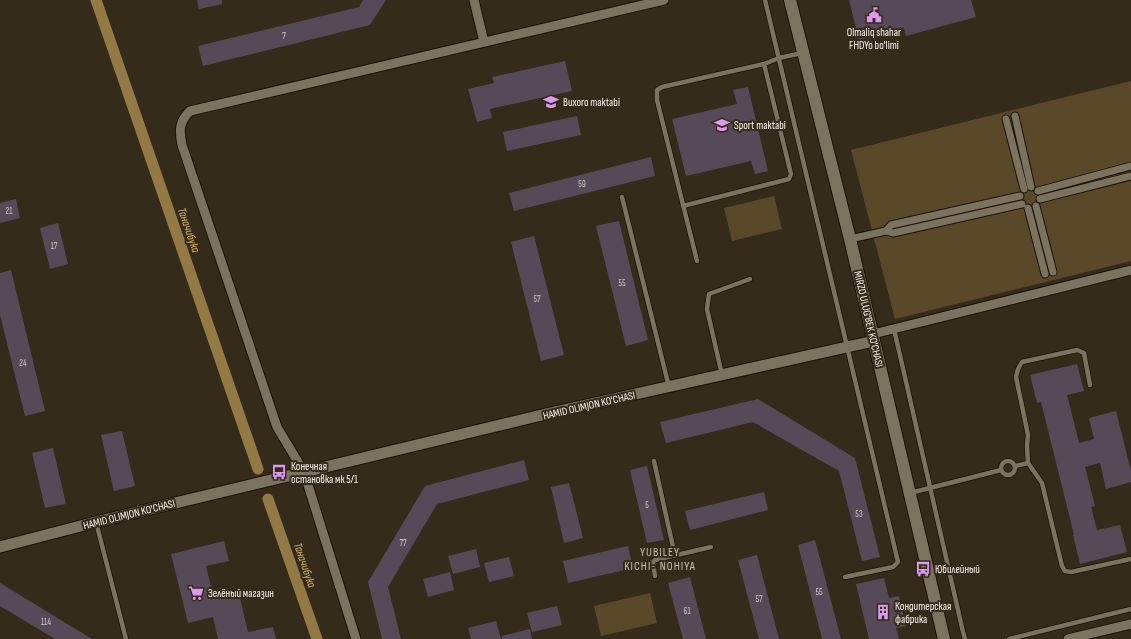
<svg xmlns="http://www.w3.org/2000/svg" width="1131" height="639" font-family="'Sofia Sans Condensed',sans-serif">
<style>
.green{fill:#594929}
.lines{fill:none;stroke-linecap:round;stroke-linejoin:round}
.canal{stroke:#937943;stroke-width:11}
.building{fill:#564a59}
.service-casing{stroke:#1b1405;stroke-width:6}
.pedestrian-casing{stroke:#1b1405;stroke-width:9}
.minor-casing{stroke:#1b1405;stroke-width:11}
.tertiary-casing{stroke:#1b1405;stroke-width:13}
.secondary-casing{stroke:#1b1405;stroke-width:14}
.service{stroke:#7b725f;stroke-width:4.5}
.pedestrian{stroke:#7b725f;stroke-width:7}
.minor{stroke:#7b725f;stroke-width:9}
.tertiary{stroke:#7b725f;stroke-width:11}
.secondary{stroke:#7b725f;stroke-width:12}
.labels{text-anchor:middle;stroke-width:4;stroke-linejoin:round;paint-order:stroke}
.number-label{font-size:9px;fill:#d0cac6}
.poi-label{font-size:11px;fill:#f9f4ea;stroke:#342b1b;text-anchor:start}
.street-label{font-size:11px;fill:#f9f4ea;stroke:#342b1b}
.water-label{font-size:12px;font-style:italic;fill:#e0b967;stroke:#342b1b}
.neighbourhood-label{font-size:12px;letter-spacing:1px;fill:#cac0ac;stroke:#342b1b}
</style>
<rect width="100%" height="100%" fill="#342b1b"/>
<path class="green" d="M 1131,81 L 1131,261 L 895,319 L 851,150 Z
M 774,196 L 782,229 L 732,241 L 724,208 Z
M 650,593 L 657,623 L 601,636 L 594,606 Z"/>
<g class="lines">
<path class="canal" d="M 96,0 L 258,469
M 268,499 L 317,639"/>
</g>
<path class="building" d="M 197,0 L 222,0 L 222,4 L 199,9 Z
M 363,0 L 386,0 L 370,25 L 203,66 L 198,46 L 359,7 Z
M 849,0 L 971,0 L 976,17 L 906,36 L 904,28 L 859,40 Z
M 565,61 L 572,91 L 490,109 L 492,118 L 477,122 L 468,89 L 494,83 L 492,77 Z
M 748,87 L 768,171 L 755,174 L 751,161 L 686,176 L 672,119 L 737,104 L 733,90 Z
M 577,116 L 581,135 L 507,151 L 503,132 Z
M 651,157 L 655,176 L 514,211 L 509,193 Z
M 16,199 L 20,218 L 0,223 L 0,203 Z
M 619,221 L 648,340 L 626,346 L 596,226 Z
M 58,223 L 68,264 L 50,269 L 40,228 Z
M 534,236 L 564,355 L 541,361 L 511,242 Z
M 11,270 L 45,411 L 25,416 L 0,315 L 0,273 Z
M 1077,364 L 1084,391 L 1067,395 L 1079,443 L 1094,439 L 1089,418 L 1116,411 L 1131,471 L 1131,482 L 1106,489 L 1100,463 L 1085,467 L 1095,506 L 1091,507 L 1097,530 L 1120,525 L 1127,552 L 1080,564 L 1073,535 L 1074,535 L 1041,402 L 1037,403 L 1030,375 Z
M 758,399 L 855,458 L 880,557 L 862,561 L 839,471 L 753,422 L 666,443 L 660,422 Z
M 122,431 L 135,486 L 114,491 L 101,435 Z
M 53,448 L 66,504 L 45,508 L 32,453 Z
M 524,460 L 529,480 L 437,504 L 388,587 L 401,639 L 382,639 L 368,582 L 425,486 Z
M 647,466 L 664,540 L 647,543 L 630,470 Z
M 569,483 L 583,538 L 564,543 L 551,487 Z
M 764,492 L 768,510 L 690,530 L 685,511 Z
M 815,540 L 841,639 L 822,639 L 798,545 Z
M 224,541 L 229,561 L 206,566 L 213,595 L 238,590 L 248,632 L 273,627 L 276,639 L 218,639 L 213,617 L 188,623 L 171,554 Z
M 628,546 L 633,568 L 568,583 L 563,561 Z
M 476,549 L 480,567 L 453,574 L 448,556 Z
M 757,555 L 779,639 L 759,639 L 738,560 Z
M 509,557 L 514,576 L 489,582 L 484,563 Z
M 450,572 L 454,590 L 428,597 L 423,579 Z
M 690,577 L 706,639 L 683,639 L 668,583 Z
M 884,578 L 889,598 L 899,596 L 906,626 L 896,628 L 899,639 L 869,639 L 856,584 Z
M 0,583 L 92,639 L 55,639 L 0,606 Z
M 557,606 L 562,625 L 532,632 L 527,613 Z
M 496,621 L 501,639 L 471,639 L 468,628 Z
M 530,629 L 532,639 L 502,639 L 502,636 Z"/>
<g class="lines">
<g class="service-casing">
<path id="service" d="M 765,0 L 898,562 L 893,567 L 845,577
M 622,197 L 669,387
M 683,206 L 789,179 L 791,174 L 764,64
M 697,261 L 657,100 L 657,90 L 662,87 L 764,64 L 779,58 L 802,53
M 894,329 L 963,632 L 965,639
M 722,375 L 707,309 L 709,294 L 750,279
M1001 468a7 7 0 1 1 14 0a7 7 0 1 1-14 0Z
M 654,461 L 675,556
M 1028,463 L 1042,483 L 1062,566 L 1065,571 L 1071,572 L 1131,559
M 1015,466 L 1028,463 L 1027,446 L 1028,435 L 1016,377 L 1018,369 L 1022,362 L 1077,350 L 1084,353 L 1090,385
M 910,493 L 1001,470
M 96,522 L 126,639
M 655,576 L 653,562 L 655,560 L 711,547
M 1009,639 L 1131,609"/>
</g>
<g class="pedestrian-casing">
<path id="pedestrian" d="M 1015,116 L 1031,187
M 1006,119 L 1024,189
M 1038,191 L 1131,166
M 1020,196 L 891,225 L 886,231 L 893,233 L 1022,204
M 1040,199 L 1131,176
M 1036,206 L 1053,272
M 1028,208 L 1045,274
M 850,239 L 886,231"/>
</g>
<g class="minor-casing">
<path id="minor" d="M 474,0 L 484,42
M 873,334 L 1131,270
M 356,639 L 304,472 L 277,427 L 182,145 C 179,130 179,122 190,111 L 664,0
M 1068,639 L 1131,624"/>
</g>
<g class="tertiary-casing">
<path id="tertiary" d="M 0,547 L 96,522 L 546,414 L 874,341"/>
</g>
<g class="secondary-casing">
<path id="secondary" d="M 790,0 L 850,239 L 944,639"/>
</g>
<use href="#service" class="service"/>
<use href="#pedestrian" class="pedestrian"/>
<use href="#minor" class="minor"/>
<use href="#tertiary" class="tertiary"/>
<use href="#secondary" class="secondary"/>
</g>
<defs>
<g id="civic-bare" transform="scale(1.2)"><path d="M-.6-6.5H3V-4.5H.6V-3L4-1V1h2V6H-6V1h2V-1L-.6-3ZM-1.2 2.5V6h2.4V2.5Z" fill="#df98f2" stroke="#342b1b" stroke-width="2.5" paint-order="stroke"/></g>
<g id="school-bare" transform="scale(1.2)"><path d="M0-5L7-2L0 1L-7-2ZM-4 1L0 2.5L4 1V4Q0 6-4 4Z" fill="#df98f2" stroke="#342b1b" stroke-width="2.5" paint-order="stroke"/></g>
<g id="bus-bare" transform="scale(1.2)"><path d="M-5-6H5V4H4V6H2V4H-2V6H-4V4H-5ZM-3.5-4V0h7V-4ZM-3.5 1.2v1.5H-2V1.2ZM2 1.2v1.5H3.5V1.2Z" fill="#df98f2" stroke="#342b1b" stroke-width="2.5" paint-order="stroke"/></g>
<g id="supermarket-bare" transform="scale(1.2)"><path d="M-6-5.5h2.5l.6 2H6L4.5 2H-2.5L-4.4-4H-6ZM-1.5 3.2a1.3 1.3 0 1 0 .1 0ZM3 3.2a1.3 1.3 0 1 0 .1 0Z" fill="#df98f2" stroke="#342b1b" stroke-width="2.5" paint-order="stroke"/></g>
<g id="building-bare" transform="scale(1.2)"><path d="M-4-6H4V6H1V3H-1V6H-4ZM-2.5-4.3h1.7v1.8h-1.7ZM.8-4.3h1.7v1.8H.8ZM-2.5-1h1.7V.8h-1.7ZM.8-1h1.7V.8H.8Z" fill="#df98f2" stroke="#342b1b" stroke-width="2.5" paint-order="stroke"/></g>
</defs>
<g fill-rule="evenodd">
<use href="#civic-bare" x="874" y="15"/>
<use href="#school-bare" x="551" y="102"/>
<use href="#school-bare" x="722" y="125"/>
<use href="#bus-bare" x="279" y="472"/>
<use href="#bus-bare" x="923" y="569"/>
<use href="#supermarket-bare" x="196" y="593"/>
<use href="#building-bare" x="883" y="612"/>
</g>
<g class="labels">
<g class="number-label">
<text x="284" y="39">7</text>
<text x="582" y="187">59</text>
<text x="9" y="214">21</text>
<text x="54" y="249">17</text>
<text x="622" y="286">55</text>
<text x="537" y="302">57</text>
<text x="23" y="366">24</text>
<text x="647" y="508">5</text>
<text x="859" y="517">53</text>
<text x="403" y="546">77</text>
<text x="819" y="595">55</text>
<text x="759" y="602">57</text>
<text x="687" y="614">61</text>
<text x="46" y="625">114</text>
</g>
<g class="poi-label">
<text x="874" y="36" text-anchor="middle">Olmaliq shahar<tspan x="874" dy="13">FHDYo bo'limi</tspan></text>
<text x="563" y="106">Buxoro maktabi</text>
<text x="734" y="129">Sport maktabi</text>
<text x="291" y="470">Конечная<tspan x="291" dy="13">остановка мк 5/1</tspan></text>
<text x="935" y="573">Юбилейный</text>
<text x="208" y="597">Зелёный магазин</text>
<text x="895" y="610">Кондитерская<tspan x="895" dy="13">фабрика</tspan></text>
</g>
<g class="street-label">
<text transform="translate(869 319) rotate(77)" y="4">MIRZO ULUG'BEK KO'CHASI</text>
<text transform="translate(589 405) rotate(-13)" y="4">HAMID OLIMJON KO'CHASI</text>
<text transform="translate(129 514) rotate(-14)" y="4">HAMID OLIMJON KO'CHASI</text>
</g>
<g class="water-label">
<text transform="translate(189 230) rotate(71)" y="4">Таначибука</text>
<text transform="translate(305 565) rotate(71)" y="4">Таначибука</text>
</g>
<g class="neighbourhood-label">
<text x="660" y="556">YUBILEY<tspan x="660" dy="14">KICHI- NOHIYA</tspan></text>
</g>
</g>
</svg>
